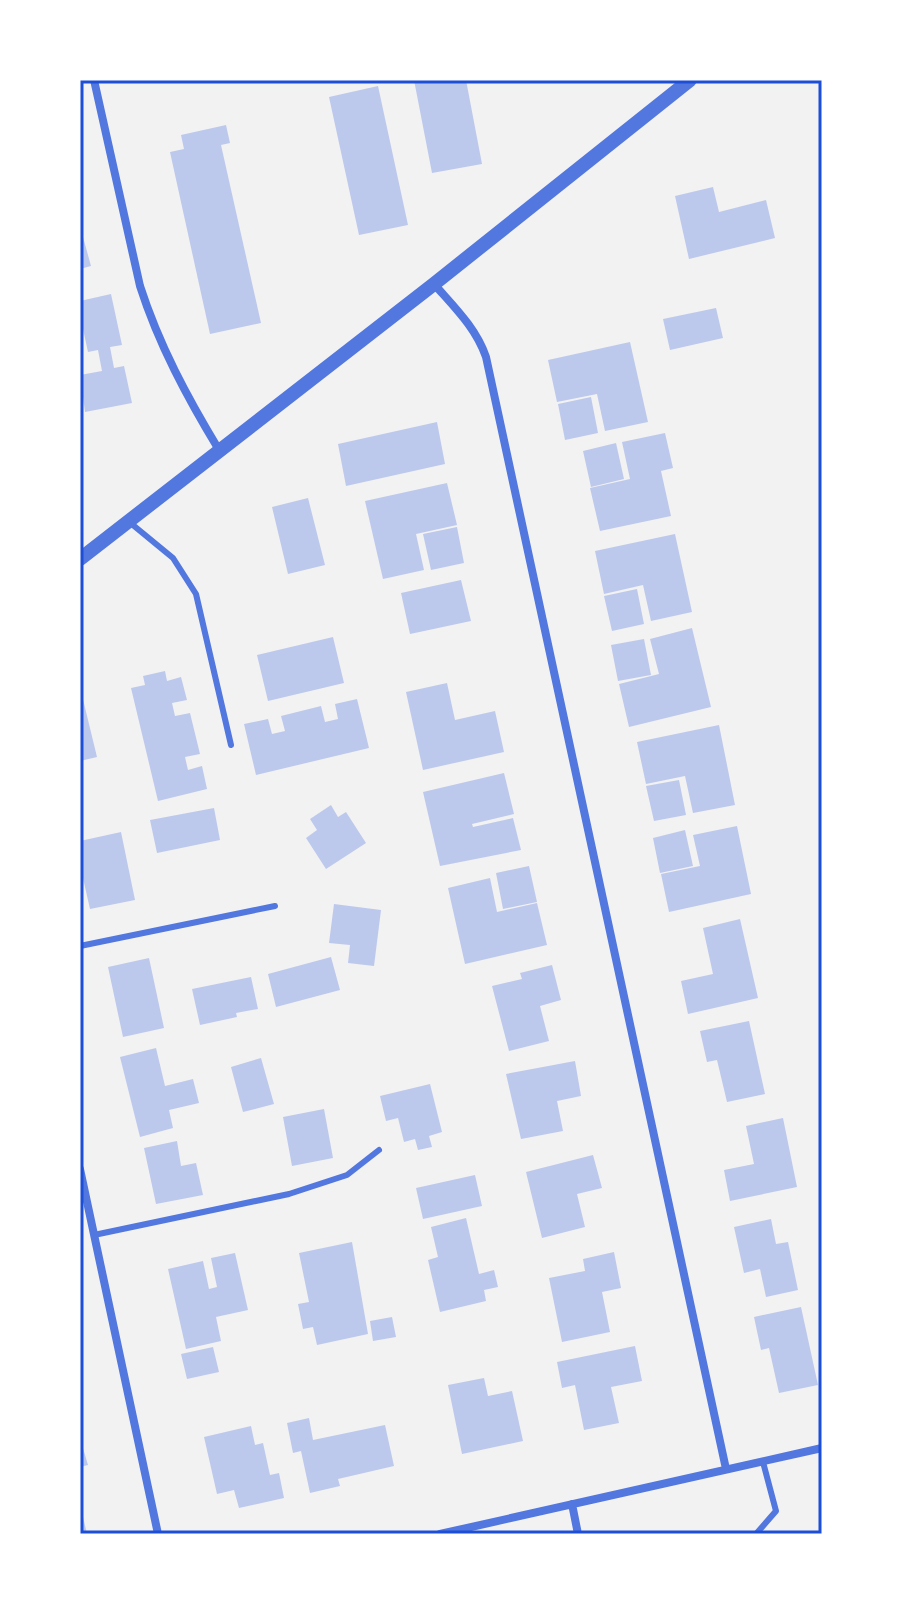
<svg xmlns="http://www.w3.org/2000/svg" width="902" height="1614" font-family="'Alegreya Sans',sans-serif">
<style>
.building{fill:#bdc9ec}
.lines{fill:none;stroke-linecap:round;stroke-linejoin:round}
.service{stroke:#5277de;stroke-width:6}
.minor{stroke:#5277de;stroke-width:8}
.tertiary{stroke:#5277de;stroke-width:14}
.neatline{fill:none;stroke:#1d4ed8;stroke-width:3}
</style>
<rect width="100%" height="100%" fill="#f2f2f2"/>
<path class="building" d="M 414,80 L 466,80 L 482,164 L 432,173 Z
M 378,86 L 408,225 L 359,235 L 329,97 Z
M 226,125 L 230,143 L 221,145 L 261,323 L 210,334 L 170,152 L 184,149 L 181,135 Z
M 713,187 L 719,212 L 766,200 L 775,238 L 689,259 L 675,196 Z
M 80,226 L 91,266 L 80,269 Z
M 111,294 L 122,345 L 110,347 L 114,368 L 124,366 L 132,403 L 85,412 L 80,375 L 102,371 L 98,350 L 88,352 L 80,315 L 80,301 Z
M 716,308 L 723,338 L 670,350 L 663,319 Z
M 630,342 L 648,422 L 605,431 L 597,394 L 557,402 L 548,360 Z
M 591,397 L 598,433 L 565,440 L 558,404 Z
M 437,422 L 445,464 L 346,486 L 338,444 Z
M 665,433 L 673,468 L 661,471 L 671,516 L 600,531 L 590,488 L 630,479 L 622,442 Z
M 616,443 L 624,479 L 591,487 L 583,451 Z
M 447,483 L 457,525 L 416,534 L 424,570 L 383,579 L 365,501 Z
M 308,498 L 325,565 L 288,574 L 272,507 Z
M 457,527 L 464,563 L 431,570 L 423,534 Z
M 675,534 L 692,612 L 651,621 L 643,585 L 604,594 L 595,551 Z
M 461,580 L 471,621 L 410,634 L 401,593 Z
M 637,589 L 644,624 L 612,631 L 604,596 Z
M 692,628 L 711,707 L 629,727 L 619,684 L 659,674 L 650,639 Z
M 333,637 L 344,683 L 268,701 L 257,655 Z
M 644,639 L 651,675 L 618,681 L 611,645 Z
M 165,671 L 167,681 L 181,677 L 187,700 L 172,703 L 175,716 L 190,713 L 200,754 L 185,757 L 188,770 L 202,766 L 207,789 L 158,801 L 131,688 L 145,685 L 143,676 Z
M 447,683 L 455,720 L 495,711 L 504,752 L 423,770 L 406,692 Z
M 80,687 L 97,757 L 80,761 Z
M 357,699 L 369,748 L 256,775 L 244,724 L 268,719 L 272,734 L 285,731 L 281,716 L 321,706 L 325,722 L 338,719 L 335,704 Z
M 719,725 L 735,805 L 693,813 L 685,776 L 646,784 L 637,742 Z
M 504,773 L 514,814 L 472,824 L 473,827 L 513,818 L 521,850 L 440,866 L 423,792 Z
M 679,780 L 686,815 L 654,821 L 646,786 Z
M 331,805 L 338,817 L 346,812 L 366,843 L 326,869 L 306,838 L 317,830 L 310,819 Z
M 214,808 L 220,840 L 157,853 L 150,820 Z
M 737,826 L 751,894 L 669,912 L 661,874 L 700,866 L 693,835 Z
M 685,830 L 693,866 L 660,873 L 653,838 Z
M 121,832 L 135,900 L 90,909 L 80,865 L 80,841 Z
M 529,866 L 537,902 L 503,909 L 496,873 Z
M 490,878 L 497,912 L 537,903 L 547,945 L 465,964 L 448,888 Z
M 334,904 L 381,910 L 374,966 L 348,963 L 350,945 L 329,943 Z
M 740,919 L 758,998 L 688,1014 L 681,981 L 713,974 L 703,928 Z
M 331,957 L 340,990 L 276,1007 L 268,974 Z
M 149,958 L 164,1028 L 123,1037 L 108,967 Z
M 552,965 L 561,1000 L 540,1006 L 549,1041 L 509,1051 L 492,986 L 522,979 L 520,973 Z
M 251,977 L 258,1009 L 236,1013 L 237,1017 L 200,1025 L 192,989 Z
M 749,1021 L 765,1094 L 727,1102 L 717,1060 L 707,1062 L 700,1031 Z
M 156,1048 L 165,1086 L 193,1079 L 199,1103 L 169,1110 L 173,1128 L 140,1137 L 120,1057 Z
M 261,1058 L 274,1104 L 243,1112 L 231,1067 Z
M 575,1061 L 581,1096 L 557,1101 L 563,1131 L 521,1139 L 506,1074 Z
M 430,1084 L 442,1132 L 429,1136 L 432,1147 L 418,1150 L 415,1139 L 404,1142 L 398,1118 L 386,1121 L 380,1096 Z
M 324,1109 L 333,1158 L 292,1166 L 283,1117 Z
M 783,1118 L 797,1187 L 730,1201 L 724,1170 L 754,1164 L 746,1126 Z
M 177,1141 L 181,1166 L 196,1163 L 203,1195 L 156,1204 L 144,1148 Z
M 593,1155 L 602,1188 L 577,1194 L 585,1227 L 542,1238 L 526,1172 Z
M 475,1175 L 482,1206 L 423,1219 L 416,1188 Z
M 466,1218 L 479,1274 L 494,1270 L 498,1287 L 484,1290 L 486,1301 L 440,1312 L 428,1260 L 438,1257 L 431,1227 Z
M 771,1219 L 776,1244 L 788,1242 L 798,1290 L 766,1297 L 760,1269 L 744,1273 L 734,1227 Z
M 352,1242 L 368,1334 L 317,1345 L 313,1327 L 303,1329 L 298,1304 L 309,1302 L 299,1253 Z
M 614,1252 L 621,1288 L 602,1292 L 610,1332 L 562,1342 L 549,1278 L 585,1271 L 583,1259 Z
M 235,1253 L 248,1310 L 216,1317 L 221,1341 L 186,1349 L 168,1269 L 203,1261 L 209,1289 L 217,1287 L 211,1258 Z
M 801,1307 L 818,1385 L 779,1393 L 769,1348 L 761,1350 L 754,1317 Z
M 392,1317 L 396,1337 L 373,1341 L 370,1321 Z
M 635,1346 L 642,1381 L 611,1387 L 619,1423 L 584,1430 L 575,1385 L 562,1388 L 557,1362 Z
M 213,1347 L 219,1372 L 187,1379 L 181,1354 Z
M 484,1378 L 488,1396 L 512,1391 L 523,1441 L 462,1454 L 448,1385 Z
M 309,1418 L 313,1440 L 385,1425 L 394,1466 L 338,1479 L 340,1486 L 310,1493 L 301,1451 L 293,1453 L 287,1423 Z
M 251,1426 L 255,1445 L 263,1443 L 270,1475 L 279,1473 L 284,1498 L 239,1508 L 234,1490 L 217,1494 L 204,1437 Z
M 80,1438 L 88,1465 L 80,1467 Z
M 80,1508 L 81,1508 L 87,1534 L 80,1534 Z"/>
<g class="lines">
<path class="service" d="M 128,521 L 173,558 L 196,594 L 231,745
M 80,946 L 275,906
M 94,1235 L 289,1194 L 347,1175 L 379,1150
M 756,1534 L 776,1511 L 763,1462"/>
<path class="minor" d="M 94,80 L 140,286 C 159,345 187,397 219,450
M 434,284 C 455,308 476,328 486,357 L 726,1469
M 80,1169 L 158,1534
M 572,1504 L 578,1534
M 440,1534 L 822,1448"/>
<path class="tertiary" d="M 80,559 L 434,284 L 690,80"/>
</g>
<rect width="902" height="1614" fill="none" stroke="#ffffff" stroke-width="164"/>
<rect x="82" y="82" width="738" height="1450" class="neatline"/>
</svg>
